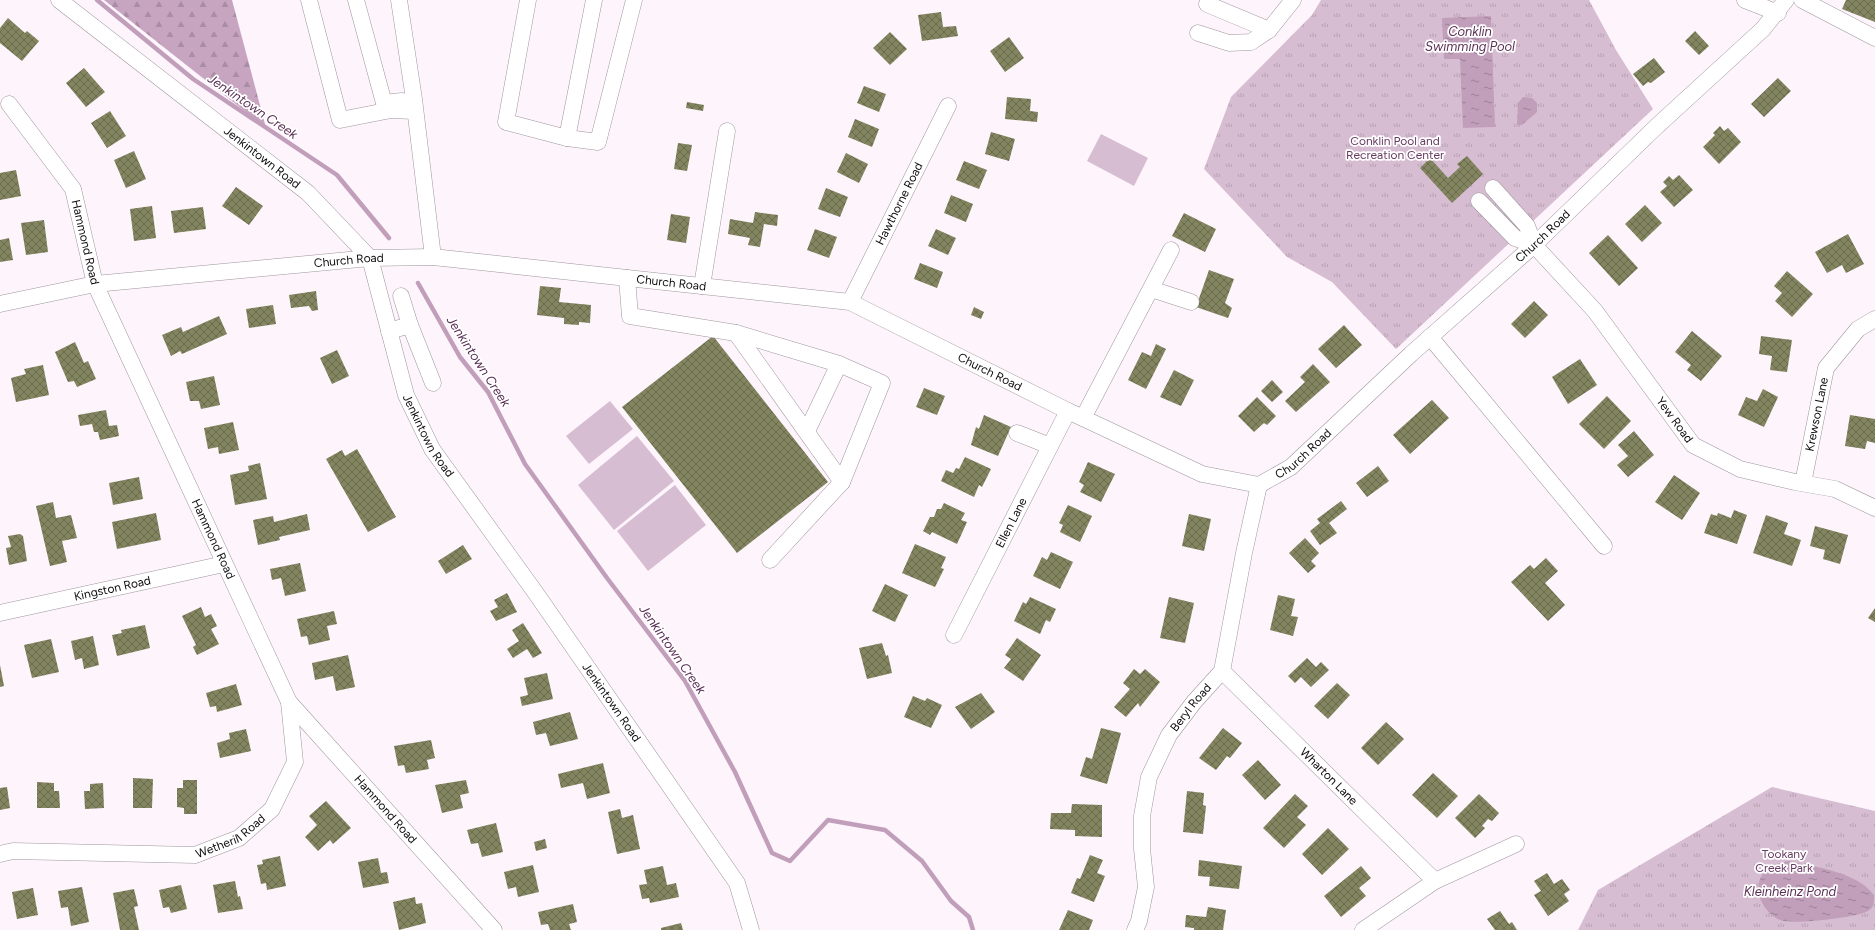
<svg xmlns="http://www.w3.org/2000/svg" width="1875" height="930" font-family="Figtree,sans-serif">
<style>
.grass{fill:#d7bdd2}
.forest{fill:url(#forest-firs)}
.park{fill:url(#park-tufts)}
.water{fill:url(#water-ripples)}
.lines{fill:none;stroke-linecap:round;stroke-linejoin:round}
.stream{stroke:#c19fba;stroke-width:4.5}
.building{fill:url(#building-cross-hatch)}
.minor-casing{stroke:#9f969e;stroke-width:17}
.minor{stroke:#fff;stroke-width:16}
.labels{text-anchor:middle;stroke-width:3.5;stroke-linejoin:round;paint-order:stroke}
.park-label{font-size:12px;fill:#673a61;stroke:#fff}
.street-label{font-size:12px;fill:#0e0b0d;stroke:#fff}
.water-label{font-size:13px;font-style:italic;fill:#5a2e54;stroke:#fff}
</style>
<defs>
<pattern id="forest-firs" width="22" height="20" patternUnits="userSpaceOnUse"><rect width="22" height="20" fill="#c7a5c1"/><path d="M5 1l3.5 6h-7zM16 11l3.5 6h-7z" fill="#aa8da5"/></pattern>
<pattern id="park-tufts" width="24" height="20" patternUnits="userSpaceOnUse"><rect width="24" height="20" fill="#d7bdd2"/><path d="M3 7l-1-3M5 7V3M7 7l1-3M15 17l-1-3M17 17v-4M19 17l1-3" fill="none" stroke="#b7a1b3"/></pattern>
<pattern id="water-ripples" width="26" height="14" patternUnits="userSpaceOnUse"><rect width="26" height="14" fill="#c19fba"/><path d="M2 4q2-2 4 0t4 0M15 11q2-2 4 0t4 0" fill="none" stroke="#9b8096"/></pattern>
<pattern id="building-cross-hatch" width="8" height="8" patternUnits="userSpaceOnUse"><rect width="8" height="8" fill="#82855f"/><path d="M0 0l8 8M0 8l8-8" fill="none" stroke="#696b4d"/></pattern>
</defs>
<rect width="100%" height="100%" fill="#fef4fc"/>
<path class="grass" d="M 1101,134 L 1148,158 L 1134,186 L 1087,161 Z
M 610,401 L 633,429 L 589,464 L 566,436 Z
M 637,436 L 674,481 L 614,530 L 578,485 Z
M 675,485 L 706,525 L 648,571 L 617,531 Z"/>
<path class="forest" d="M 104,0 L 232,0 L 266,128 Z"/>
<path class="park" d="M 1321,0 L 1589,0 L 1616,50 L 1653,109 L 1396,349 L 1332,282 L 1287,257 L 1204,169 L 1231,97 L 1312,15 Z
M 1772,787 L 1875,811 L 1875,930 L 1578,930 L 1598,890 Z"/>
<path class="water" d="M 1491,16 L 1495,127 L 1463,128 L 1460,59 L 1444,59 L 1442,18 Z
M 1523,97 L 1532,98 L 1537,103 L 1537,112 L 1522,125 L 1517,125 L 1518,103 Z
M 1788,861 C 1816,867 1857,872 1874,895 C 1874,902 1874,908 1868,911 C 1856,918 1791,925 1780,920 C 1764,913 1752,891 1762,875 C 1768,865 1779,863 1788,861 Z"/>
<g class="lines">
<path class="stream" d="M 97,0 L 193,79 L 337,175 L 389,238
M 418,283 L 460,357 L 488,392 L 525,464 L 607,578 L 685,681 L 735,772 L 772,853 L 790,861 L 828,820 L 885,830 L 922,861 L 951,901 L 969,917 L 973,930"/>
</g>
<path class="building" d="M 1846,0 L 1875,0 L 1875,22 L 1842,9 Z
M 941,12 L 943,27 L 956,26 L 958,36 L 922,41 L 918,15 Z
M 8,18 L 25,33 L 27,31 L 39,41 L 22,61 L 0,43 L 0,28 Z
M 1695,31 L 1709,46 L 1699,55 L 1685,41 Z
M 890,32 L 907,49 L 890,65 L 873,48 Z
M 1009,37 L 1024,58 L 1005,72 L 990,51 Z
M 1654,58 L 1665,72 L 1651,83 L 1648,82 L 1643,86 L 1633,74 Z
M 84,68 L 105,92 L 86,107 L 66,83 Z
M 1778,78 L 1791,91 L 1764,117 L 1751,104 Z
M 864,86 L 886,94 L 879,112 L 857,103 Z
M 1007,97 L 1031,99 L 1030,111 L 1038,112 L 1037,122 L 1005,119 Z
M 687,102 L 704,105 L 703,111 L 686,108 Z
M 110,111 L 126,136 L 107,148 L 91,123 Z
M 855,119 L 879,129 L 872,147 L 848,137 Z
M 1720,126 L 1724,131 L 1728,128 L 1741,142 L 1719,164 L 1703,147 L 1715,135 L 1713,133 Z
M 991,132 L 1015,139 L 1009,161 L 985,154 Z
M 678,143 L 692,145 L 687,171 L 674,169 Z
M 134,151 L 146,179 L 126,188 L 114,160 Z
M 846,153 L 868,164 L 859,183 L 837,172 Z
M 1467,156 L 1483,174 L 1452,203 L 1420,168 L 1430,158 L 1448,178 L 1460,167 L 1457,164 Z
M 964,161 L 987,170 L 979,189 L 956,180 Z
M 16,170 L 21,196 L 0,200 L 0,173 Z
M 1679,175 L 1693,190 L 1674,207 L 1660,192 L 1667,186 L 1663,182 L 1669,176 L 1673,180 Z
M 236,187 L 263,206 L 249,225 L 222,206 Z
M 826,188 L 848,197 L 840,217 L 818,209 Z
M 951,195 L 973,204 L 966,222 L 944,213 Z
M 1645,205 L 1662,223 L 1642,242 L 1625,224 Z
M 152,206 L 156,238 L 134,241 L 130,209 Z
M 203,207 L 206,229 L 174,233 L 171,211 Z
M 755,212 L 778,215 L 777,226 L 764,224 L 760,247 L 748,245 L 750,238 L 728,234 L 730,219 L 753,223 Z
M 1184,213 L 1216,229 L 1205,252 L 1172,236 Z
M 671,214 L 690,217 L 686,243 L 667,240 Z
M 44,220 L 48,252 L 26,255 L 21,223 Z
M 815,229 L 837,237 L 829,258 L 807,250 Z
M 936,229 L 956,238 L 948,255 L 928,246 Z
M 1848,234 L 1864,264 L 1846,273 L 1842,265 L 1827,273 L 1815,252 Z
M 1608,235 L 1638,268 L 1619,286 L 1589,253 Z
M 9,238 L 13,260 L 0,262 L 0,240 Z
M 920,263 L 943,272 L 937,288 L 914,279 Z
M 1209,270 L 1234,279 L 1225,303 L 1232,308 L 1228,318 L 1196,307 Z
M 1787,271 L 1813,294 L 1792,317 L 1775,301 L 1782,293 L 1774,286 Z
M 540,286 L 561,288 L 559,302 L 591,305 L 590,323 L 579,322 L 579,325 L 564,324 L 564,318 L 537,315 Z
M 316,291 L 318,310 L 312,311 L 309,306 L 291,308 L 289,295 Z
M 1534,301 L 1548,315 L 1525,338 L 1511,324 Z
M 273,305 L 276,324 L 249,328 L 246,309 Z
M 974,307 L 984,312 L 981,319 L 971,315 Z
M 219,316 L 227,334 L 182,354 L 180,351 L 171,356 L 162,335 L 181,327 L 183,332 Z
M 1344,325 L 1362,345 L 1336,368 L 1318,349 Z
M 1692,331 L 1722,356 L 1701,381 L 1687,370 L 1691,365 L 1675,352 Z
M 713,336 L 828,482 L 737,553 L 622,407 Z
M 1761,336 L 1792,340 L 1787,372 L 1770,370 L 1772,356 L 1759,354 Z
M 75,342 L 84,363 L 88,361 L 96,379 L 77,387 L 74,381 L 68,382 L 55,352 Z
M 1156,344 L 1166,349 L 1146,389 L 1128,380 L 1142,352 L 1151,356 Z
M 337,350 L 349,376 L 332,384 L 320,358 Z
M 1580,359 L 1597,385 L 1568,404 L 1552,377 Z
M 1313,364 L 1330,382 L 1296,412 L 1285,401 L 1305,382 L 1300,377 Z
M 43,365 L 49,395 L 16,402 L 11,378 L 26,374 L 24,369 Z
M 1174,370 L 1194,380 L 1181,406 L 1160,397 Z
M 214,376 L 220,405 L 201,409 L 199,401 L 190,401 L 186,382 Z
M 1272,380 L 1283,392 L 1272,402 L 1261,391 Z
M 924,388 L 945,396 L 937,415 L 916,407 Z
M 1763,389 L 1778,397 L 1764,427 L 1738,415 L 1746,397 L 1757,401 Z
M 1607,396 L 1631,421 L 1604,449 L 1579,424 Z
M 1257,397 L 1276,416 L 1267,425 L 1264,423 L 1254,432 L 1238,416 Z
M 1432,400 L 1449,418 L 1410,454 L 1393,435 Z
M 106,410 L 109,426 L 117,425 L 119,436 L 100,440 L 98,432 L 94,432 L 92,424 L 80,426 L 78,415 Z
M 984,415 L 1011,427 L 998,456 L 971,445 L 976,427 L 979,429 Z
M 1850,415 L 1875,419 L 1875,443 L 1867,441 L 1865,449 L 1845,446 Z
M 233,422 L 239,450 L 219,454 L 218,447 L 208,449 L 204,428 Z
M 1634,431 L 1654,455 L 1628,477 L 1617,465 L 1628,456 L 1618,445 Z
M 357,449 L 396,517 L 368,532 L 326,459 L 342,450 L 345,456 Z
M 965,457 L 991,469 L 982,487 L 979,485 L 974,497 L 941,481 L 946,470 L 953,473 L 956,468 L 959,469 Z
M 1088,462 L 1115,474 L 1101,502 L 1080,492 L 1084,485 L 1079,482 Z
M 260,463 L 267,499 L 235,505 L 230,475 L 249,471 L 248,466 Z
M 1378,466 L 1389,481 L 1367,497 L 1356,483 Z
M 1674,475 L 1700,493 L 1682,520 L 1655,502 Z
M 139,477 L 143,499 L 113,505 L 109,483 Z
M 1341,501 L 1347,509 L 1329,523 L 1337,533 L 1320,545 L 1310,531 L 1320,523 L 1317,519 Z
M 53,502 L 56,518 L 71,515 L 77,538 L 62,541 L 67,562 L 50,566 L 36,506 Z
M 944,503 L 965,513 L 961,520 L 967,522 L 957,544 L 932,532 L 930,535 L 923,531 L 930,517 L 934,517 L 937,509 L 941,509 Z
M 1068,505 L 1092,516 L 1080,542 L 1060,532 L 1063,525 L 1059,523 Z
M 1734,510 L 1747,515 L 1737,544 L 1704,533 L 1711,514 L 1717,516 L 1718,513 L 1731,518 Z
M 156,513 L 161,540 L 117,549 L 112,522 Z
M 307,514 L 310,530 L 279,537 L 280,540 L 258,545 L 253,520 L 273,516 L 274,522 Z
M 1189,514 L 1211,519 L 1204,551 L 1182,546 Z
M 1766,515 L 1788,523 L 1784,534 L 1801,540 L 1792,566 L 1753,553 Z
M 1815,526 L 1848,535 L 1840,564 L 1823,559 L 1825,550 L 1810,546 Z
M 20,534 L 23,536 L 27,561 L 9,565 L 6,548 L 11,547 L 8,536 Z
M 1305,538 L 1319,553 L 1311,561 L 1316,566 L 1308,573 L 1289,553 Z
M 915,544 L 946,557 L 941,568 L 944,569 L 935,587 L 902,573 Z
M 463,545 L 472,559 L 446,574 L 438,561 Z
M 1051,552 L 1073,562 L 1060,589 L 1033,576 L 1042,557 L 1047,560 Z
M 1546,558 L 1558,571 L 1545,583 L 1565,605 L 1548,621 L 1511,582 L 1530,565 L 1534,569 Z
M 300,563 L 306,591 L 285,596 L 281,578 L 272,580 L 270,569 Z
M 885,584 L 908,595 L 895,622 L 872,611 Z
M 507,593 L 517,612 L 496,621 L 490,611 L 498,607 L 494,600 Z
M 1278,595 L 1295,599 L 1291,616 L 1298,617 L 1293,636 L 1270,630 Z
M 1030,597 L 1056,609 L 1050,622 L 1046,620 L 1040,634 L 1014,621 L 1023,602 L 1026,604 Z
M 1169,597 L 1194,603 L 1185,643 L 1160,638 Z
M 201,607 L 205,617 L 211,614 L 217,626 L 211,629 L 219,644 L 197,655 L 193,647 L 196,645 L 182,616 Z
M 1875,608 L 1875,622 L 1868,618 Z
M 334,611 L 337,624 L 327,626 L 330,640 L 309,645 L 307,636 L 301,637 L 297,619 Z
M 523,623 L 542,653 L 533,658 L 527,649 L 513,658 L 507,649 L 519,641 L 512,630 Z
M 145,625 L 150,648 L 117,656 L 112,635 L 122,633 L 121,630 Z
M 93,636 L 99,665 L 84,669 L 82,658 L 75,660 L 71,641 Z
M 1017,638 L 1041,655 L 1023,681 L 1004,668 L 1011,659 L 1005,655 Z
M 51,639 L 59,672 L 32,678 L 24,645 Z
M 882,643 L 886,656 L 888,655 L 892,673 L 867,679 L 859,648 Z
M 348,655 L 355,687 L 336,691 L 333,676 L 315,680 L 312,663 Z
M 1307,658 L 1316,667 L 1321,662 L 1329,670 L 1311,687 L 1301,677 L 1295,683 L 1288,676 Z
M 0,665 L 4,686 L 0,687 Z
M 1134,669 L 1140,674 L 1145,669 L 1160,682 L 1140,707 L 1138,703 L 1126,717 L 1114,707 L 1130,689 L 1123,683 Z
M 547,673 L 553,699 L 522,706 L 520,697 L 528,695 L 524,678 Z
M 1337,683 L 1350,695 L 1328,719 L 1314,706 Z
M 236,684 L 242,705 L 217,712 L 216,706 L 210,707 L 206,693 Z
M 981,693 L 995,712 L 971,729 L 955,707 Z
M 913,696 L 925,701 L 927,698 L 942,705 L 931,728 L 904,717 Z
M 570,712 L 578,739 L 550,746 L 546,733 L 536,735 L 533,722 Z
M 1386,722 L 1404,739 L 1378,765 L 1361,748 Z
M 1101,728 L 1121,733 L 1107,784 L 1080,776 L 1086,757 L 1092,759 Z
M 1223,728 L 1242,743 L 1230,758 L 1227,756 L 1216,770 L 1199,758 Z
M 246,729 L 251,751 L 220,758 L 217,743 L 230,739 L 229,733 Z
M 431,740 L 435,758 L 427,760 L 429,769 L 406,773 L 404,765 L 398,766 L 394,746 Z
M 1258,760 L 1281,785 L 1265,800 L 1242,775 Z
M 603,763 L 610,793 L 587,799 L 583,783 L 561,788 L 558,774 Z
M 1433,773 L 1458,796 L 1437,818 L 1412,795 Z
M 133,778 L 153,779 L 152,808 L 133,808 Z
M 183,780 L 197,780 L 197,814 L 184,814 L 184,808 L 177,807 L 177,788 L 183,788 Z
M 466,780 L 469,793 L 460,795 L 463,808 L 442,813 L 435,785 Z
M 37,782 L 54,783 L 54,791 L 59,791 L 60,808 L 37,808 Z
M 103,783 L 104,808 L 85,809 L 84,791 L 90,791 L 90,784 Z
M 7,787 L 10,808 L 0,810 L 0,788 Z
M 1187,791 L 1204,793 L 1203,805 L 1206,806 L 1203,834 L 1183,832 Z
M 1295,794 L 1308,806 L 1297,817 L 1306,825 L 1284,848 L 1263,828 Z
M 1479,794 L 1499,813 L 1492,821 L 1488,819 L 1482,826 L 1485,828 L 1475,838 L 1455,818 Z
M 326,801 L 351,828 L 333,844 L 330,840 L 318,851 L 305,837 L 317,825 L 309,816 Z
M 1072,804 L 1102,805 L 1102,837 L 1075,836 L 1075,830 L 1050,829 L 1051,813 L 1071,813 Z
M 620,809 L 622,818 L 633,815 L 640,849 L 617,854 L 608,812 Z
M 496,823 L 503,852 L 482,857 L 478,843 L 471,844 L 467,830 Z
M 1328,828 L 1349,849 L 1322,875 L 1302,854 Z
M 545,839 L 547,848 L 536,851 L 534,842 Z
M 1090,855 L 1103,860 L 1097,873 L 1105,876 L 1094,902 L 1071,893 L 1077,878 L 1080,879 Z
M 280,856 L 286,886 L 267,890 L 266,883 L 261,884 L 257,865 L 263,864 L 262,860 Z
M 378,858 L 381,873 L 387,872 L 389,883 L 363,888 L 358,862 Z
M 1199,860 L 1242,866 L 1239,889 L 1209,886 L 1210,877 L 1198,876 Z
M 533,865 L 539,892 L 518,897 L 516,887 L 508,889 L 504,872 Z
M 663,866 L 667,885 L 676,883 L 679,897 L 650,903 L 649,898 L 642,899 L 639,885 L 647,884 L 644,870 Z
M 1361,866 L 1371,878 L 1359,888 L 1366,896 L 1341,917 L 1324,896 Z
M 1547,873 L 1554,884 L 1562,879 L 1570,890 L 1564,894 L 1569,901 L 1548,916 L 1534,895 L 1541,891 L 1534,881 Z
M 235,881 L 238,897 L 240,896 L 243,909 L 218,913 L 213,885 Z
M 181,885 L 187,909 L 171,913 L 169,907 L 163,908 L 159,890 Z
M 82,887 L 89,922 L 71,926 L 68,907 L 61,908 L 58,891 Z
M 33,888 L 38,915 L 17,919 L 12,892 Z
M 134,889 L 138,906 L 134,907 L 139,930 L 120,930 L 113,893 Z
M 415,897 L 416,904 L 422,903 L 426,923 L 399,930 L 393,902 Z
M 573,904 L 577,922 L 569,924 L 571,930 L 550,930 L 548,924 L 541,925 L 538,912 Z
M 1208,907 L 1226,910 L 1223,930 L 1194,930 L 1194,928 L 1185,927 L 1186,915 L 1206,917 Z
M 1068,910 L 1093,920 L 1089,930 L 1059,930 Z
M 1500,911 L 1509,924 L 1512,922 L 1517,930 L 1495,930 L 1487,919 Z
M 681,923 L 683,930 L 661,930 L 661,928 Z"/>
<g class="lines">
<g class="minor-casing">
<g id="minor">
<path id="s1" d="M 59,0 L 308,193 L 370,258 L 406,395 L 432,449 L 535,592 L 737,883 L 751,930"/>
<path d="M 309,0 L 340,120 L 391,110 L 414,111"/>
<path d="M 356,0 L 384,103 L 402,101"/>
<path d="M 399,0 L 414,99 L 433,257"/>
<path d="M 528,0 L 506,122 L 567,138 L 594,0"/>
<path d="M 1745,0 L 1778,13"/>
<path d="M 1802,0 L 1875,38"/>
<path d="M 1207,4 L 1269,30 L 1293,0"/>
<path d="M 1198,33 L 1229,43 L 1251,42 L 1269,30"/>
<path id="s2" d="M 9,104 L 73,189 L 95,284 L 289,702 L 494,930"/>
<path d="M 567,138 L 598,142 L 634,0"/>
<path id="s3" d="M 1493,188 L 1527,226 L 1534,245 L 1595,311 L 1693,445 L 1740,469 L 1795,482 L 1835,489 L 1875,508"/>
<path d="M 1479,201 L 1515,238 L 1534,245"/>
<path d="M 627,278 L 630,316 L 736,333 L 839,364 L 882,383 L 842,482 L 770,560"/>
<path d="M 702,286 L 727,131"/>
<path d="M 1151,289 L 1191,302"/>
<path d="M 401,296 L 410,325"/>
<path id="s4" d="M 850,302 L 948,106"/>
<path id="s5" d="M 0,304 L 95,284 L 370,258 L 433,257 L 850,302 L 1068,411 L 1202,474 L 1259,485 L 1291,467 L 1411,354 L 1534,245 L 1657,126 L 1763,29 L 1786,0"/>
<path d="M 389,331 L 410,325 L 433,383"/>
<path d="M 736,333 L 842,482"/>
<path d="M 1430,337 L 1604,546"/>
<path d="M 1083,418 L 1171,250"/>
<path d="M 807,431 L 839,364"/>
<path d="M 1017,433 L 1050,446"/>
<path id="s6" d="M 1803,483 L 1826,368 L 1858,329 L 1875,319"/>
<path id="s7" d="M 0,613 L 224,564"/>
<path id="s8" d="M 954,635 L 1068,411"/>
<path id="s9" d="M 1222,671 L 1435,881"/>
<path id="s10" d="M 0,854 L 13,851 L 195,855 L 239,838 L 272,809 L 295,762 L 289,702"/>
<path id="s11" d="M 1135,930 L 1139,921 L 1146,887 L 1142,849 L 1142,816 L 1149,777 L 1169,735 L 1194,702 L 1222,671 L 1244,553 L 1259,485"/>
<path d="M 1363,930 L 1435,881 L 1516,844"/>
</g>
</g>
<use href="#minor" class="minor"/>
</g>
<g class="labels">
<g class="park-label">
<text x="1395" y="145">Conklin Pool and<tspan x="1395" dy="14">Recreation Center</tspan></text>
<text x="1784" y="858">Tookany<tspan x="1784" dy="14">Creek Park</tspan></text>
</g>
<g class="street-label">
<text dy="4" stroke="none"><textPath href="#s1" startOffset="257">Jenkintown Road</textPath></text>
<text dy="4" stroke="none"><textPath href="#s4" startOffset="110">Hawthorne Road</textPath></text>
<text dy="4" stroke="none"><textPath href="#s5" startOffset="1684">Church Road</textPath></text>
<text dy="4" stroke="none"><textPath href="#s2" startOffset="161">Hammond Road</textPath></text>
<text dy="4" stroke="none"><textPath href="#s5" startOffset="352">Church Road</textPath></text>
<text dy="4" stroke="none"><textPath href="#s5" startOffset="676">Church Road</textPath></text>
<text dy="4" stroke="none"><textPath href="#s5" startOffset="1012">Church Road</textPath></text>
<text dy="4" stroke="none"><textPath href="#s6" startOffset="70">Krewson Lane</textPath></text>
<text dy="4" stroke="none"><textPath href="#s3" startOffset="296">Yew Road</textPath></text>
<text dy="4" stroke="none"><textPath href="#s1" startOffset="593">Jenkintown Road</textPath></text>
<text dy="4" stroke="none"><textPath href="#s5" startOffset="1360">Church Road</textPath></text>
<text dy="4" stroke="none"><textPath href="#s8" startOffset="126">Ellen Lane</textPath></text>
<text dy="4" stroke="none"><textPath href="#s2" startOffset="485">Hammond Road</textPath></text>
<text dy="4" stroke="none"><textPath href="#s7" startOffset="115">Kingston Road</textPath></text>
<text dy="4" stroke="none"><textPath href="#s1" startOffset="917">Jenkintown Road</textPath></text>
<text dy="4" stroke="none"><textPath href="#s11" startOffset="237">Beryl Road</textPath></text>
<text dy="4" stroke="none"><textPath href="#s9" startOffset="150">Wharton Lane</textPath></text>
<text dy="4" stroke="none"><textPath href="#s2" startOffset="809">Hammond Road</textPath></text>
<text dy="4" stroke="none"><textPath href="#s10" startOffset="236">Wetherill Road</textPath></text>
</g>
<g class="water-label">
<text x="1470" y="36">Conklin<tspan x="1470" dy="15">Swimming Pool</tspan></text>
<text transform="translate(253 106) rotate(34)" y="5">Jenkintown Creek</text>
<text transform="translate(479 361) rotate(57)" y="5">Jenkintown Creek</text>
<text transform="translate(673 649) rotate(55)" y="5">Jenkintown Creek</text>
<text x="1790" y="896">Kleinheinz Pond</text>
</g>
</g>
</svg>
